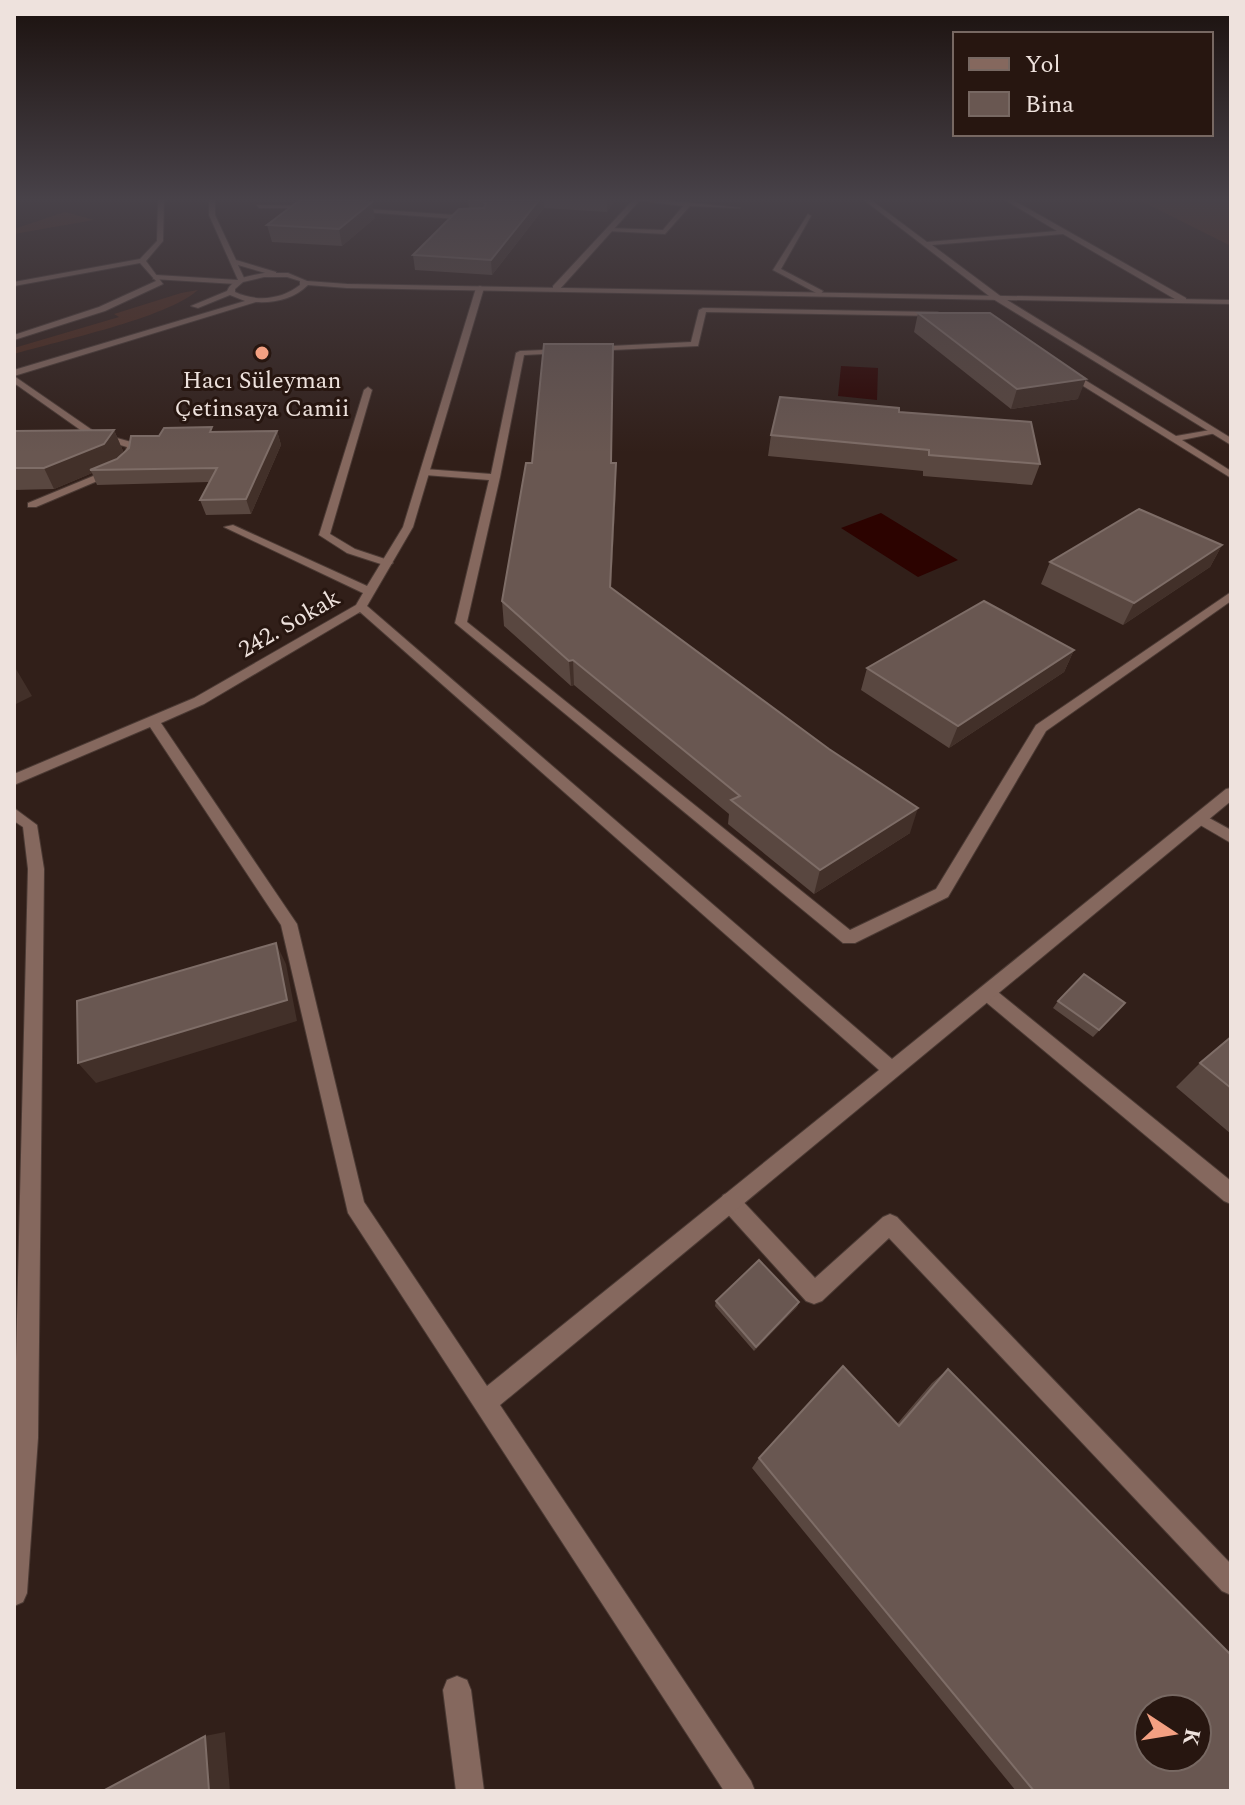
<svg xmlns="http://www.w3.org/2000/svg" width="1245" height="1805" font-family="Spectral,serif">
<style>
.green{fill:#4d291b}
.water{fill:#2c0300}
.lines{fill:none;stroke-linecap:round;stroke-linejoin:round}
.service-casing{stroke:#4b3a34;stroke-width:2}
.minor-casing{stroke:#4b3a34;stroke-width:2}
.tertiary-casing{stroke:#4b3a34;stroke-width:2}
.service{fill:#85685e;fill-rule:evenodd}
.minor{fill:#85685e;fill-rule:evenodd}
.tertiary{fill:#85685e;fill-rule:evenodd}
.wall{fill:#594740}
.shaded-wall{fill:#423029}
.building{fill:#695751;stroke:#7e6d67;stroke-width:2;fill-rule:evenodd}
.poi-dot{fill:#f3a082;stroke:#271610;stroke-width:3}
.labels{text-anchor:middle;stroke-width:6;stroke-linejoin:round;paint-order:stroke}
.far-poi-label{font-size:24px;fill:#eee2dd;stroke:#271610}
.far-street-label{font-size:24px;fill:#eee2dd;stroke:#271610}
</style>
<rect width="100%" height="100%" fill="#311f19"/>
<path class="green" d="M 1139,200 L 1225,200 L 1231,203 L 1231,246 Z
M 65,212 L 94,220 L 14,234 L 14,229 Z
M 198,290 C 167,318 58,341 14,354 L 14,348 L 119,317 L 114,314 L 181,293 Z"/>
<path class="water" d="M 841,366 L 878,368 L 877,400 L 838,396 Z
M 881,513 L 958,560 L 918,577 L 841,528 Z"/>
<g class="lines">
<g class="service-casing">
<path id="service" d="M 158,200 L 164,200 L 163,241 L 146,261 L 163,284 L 105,311 L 14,340 L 14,335 L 99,307 L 156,281 L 140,263 L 14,286 L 14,282 L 140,259 L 157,241 Z
M 634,200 L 664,200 L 740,208 L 690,206 L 665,234 L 607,231 L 609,228 L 663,230 L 683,206 Z
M 808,214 L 811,216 L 781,269 L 823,291 L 820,295 L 773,270 Z
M 703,308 L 937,312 L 941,314 L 937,316 L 706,312 L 698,346 L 591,351 L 587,349 L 591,347 L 691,342 L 699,310 Z
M 567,349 L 564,353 L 524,355 L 500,477 L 467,622 L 850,930 L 936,889 L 1036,725 L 1231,592 L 1231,601 L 1046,731 L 948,897 L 855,943 L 843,943 L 455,623 L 489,480 L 425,475 L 420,472 L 425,469 L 491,474 L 516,353 L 520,351 Z
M 1067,369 L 1176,436 L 1216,429 L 1216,433 L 1182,440 L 1231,471 L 1231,478 L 1064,374 L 1063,372 Z
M 14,376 L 95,432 L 135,443 L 133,460 L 121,471 L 36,507 L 28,507 L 28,503 L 115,467 L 123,459 L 127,447 L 89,436 L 14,383 Z
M 368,387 L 372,390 L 330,534 L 355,549 L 391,561 L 393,563 L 387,566 L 347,553 L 319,535 L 364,390 Z
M 1200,813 L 1231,830 L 1231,843 L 1195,822 L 1193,818 Z
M 987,986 L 993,988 L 1231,1181 L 1231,1204 L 1224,1201 L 981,998 L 978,993 L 981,988 Z
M 730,1192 L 737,1195 L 815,1278 L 883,1217 L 890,1214 L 897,1217 L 1231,1564 L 1231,1595 L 1222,1591 L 889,1238 L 822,1301 L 814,1304 L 806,1301 L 723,1209 L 720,1202 L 723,1195 Z
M 457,1676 L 467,1680 L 471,1690 L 484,1791 L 456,1791 L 443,1690 L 447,1680 Z"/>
</g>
<g class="minor-casing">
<path id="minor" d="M 209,200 L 215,200 L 215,215 L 236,260 L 276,272 L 276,276 L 238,265 L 245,280 L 236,284 L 153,279 L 156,275 L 238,280 L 209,215 Z
M 633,200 L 640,200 L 559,290 L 553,290 L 553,286 Z
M 864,200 L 871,200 L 927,242 L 1057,231 L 1005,200 L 1013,200 L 1186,298 L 1186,302 L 1180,302 L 1063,234 L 932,245 L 999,295 L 1231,438 L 1231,445 L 993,299 Z
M 257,205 L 314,206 L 317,208 L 259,208 Z
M 353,208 L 470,216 L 473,218 L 470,220 L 351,211 Z
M 480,286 L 484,288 L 413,527 L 367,606 L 892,1059 L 1226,789 L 1231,788 L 1231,801 L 500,1405 L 751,1781 L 755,1791 L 724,1791 L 348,1213 L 281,925 L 150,727 L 14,785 L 14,774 L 194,698 L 356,605 L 363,593 L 224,527 L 233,525 L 367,586 L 403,527 L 476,288 ZM 360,612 L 879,1070 L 487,1386 L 364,1202 L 297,924 L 161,723 L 204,704 Z
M 14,808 L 37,825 L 44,869 L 38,1438 L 27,1593 L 23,1602 L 14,1606 L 14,1441 L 28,869 L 23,827 L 14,821 Z"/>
</g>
<g class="tertiary-casing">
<path id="tertiary" d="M 264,273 L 288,273 L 307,281 L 347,284 L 1231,300 L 1231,304 L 347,288 L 308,285 C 294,299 275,303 256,302 L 14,376 L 14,370 L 245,301 L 230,295 L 198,308 L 191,306 L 227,291 C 233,277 250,276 264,273 ZM 264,277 L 287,277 L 300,281 L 300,285 C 281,300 256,302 235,292 L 235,289 L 243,282 Z"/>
</g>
<use href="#service" class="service"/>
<use href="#minor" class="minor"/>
<use href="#tertiary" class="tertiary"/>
</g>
<path class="wall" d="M 468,200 L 615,200 L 607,212 L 544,208 L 492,275 L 415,270 L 413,255 L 469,208 Z
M 375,218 L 342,246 L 272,242 L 267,225 Z
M 918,313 L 1078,399 L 1011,409 L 914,332 Z
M 613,365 L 611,463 L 616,487 L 611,588 L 910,833 L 814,894 L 728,824 L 729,814 L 574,685 L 571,686 L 504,626 L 502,601 L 532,463 Z
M 899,412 L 1040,464 L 1032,485 L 923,476 L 923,471 L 768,456 L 771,435 Z
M 114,430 L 123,451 L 118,458 L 159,436 L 214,432 L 277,431 L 281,445 L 251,514 L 206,515 L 200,500 L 209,482 L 97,485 L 92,473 L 54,489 L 14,490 L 14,431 Z
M 1222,545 L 1210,567 L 1123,625 L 1041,584 L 1050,562 Z
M 1074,650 L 1064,672 L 949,748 L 861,690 L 867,668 Z
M 1058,1001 L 1119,1010 L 1093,1037 L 1053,1008 Z
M 1231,1037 L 1231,1134 L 1176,1087 L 1200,1063 Z
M 716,1301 L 799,1302 L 797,1307 L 754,1351 L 715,1306 Z
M 948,1369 L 1231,1791 L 1016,1791 L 752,1468 L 759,1458 L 897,1424 L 932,1383 Z"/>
<path class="shaded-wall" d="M 539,200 L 544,200 L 544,208 L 492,275 L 491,260 Z
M 607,200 L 615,200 L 607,212 Z
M 372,202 L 375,218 L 342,246 L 339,229 Z
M 1086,379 L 1078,399 L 1011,409 L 1017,389 Z
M 114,430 L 123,451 L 113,464 L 90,470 L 92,473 L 54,489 L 44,468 Z
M 277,431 L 281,445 L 251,514 L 246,499 Z
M 616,463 L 616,487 L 610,612 L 610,587 Z
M 1222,545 L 1210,567 L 1123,625 L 1134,603 Z
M 1074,650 L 1064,672 L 949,748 L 958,726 Z
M 573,660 L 574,685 L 571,686 L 569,661 Z
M 16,669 L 32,696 L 14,705 L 14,670 Z
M 918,808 L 910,833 L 814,894 L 820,870 Z
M 276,943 L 286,964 L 297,1021 L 96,1083 L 78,1063 Z
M 799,1302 L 797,1307 L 754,1351 L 756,1347 Z
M 225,1732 L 230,1791 L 209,1791 L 205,1736 Z"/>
<path class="building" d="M 300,200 L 352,200 L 372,202 L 339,229 L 267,225 Z
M 475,200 L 539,200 L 491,260 L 413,255 L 459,209 L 484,208 L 486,204 L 481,201 Z
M 918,313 L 990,313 L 1086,379 L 1017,389 Z
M 544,344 L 613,344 L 611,463 L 616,463 L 610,587 L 829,749 L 918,808 L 820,870 L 731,800 L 740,796 L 573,660 L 569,661 L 502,601 L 526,463 L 532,463 Z
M 780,397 L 899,408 L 899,412 L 1031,422 L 1040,464 L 929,455 L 929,450 L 771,435 Z
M 212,427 L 210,432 L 277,431 L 246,499 L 200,500 L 217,468 L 90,470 L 117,459 L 129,448 L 131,436 L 159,436 L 164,428 Z
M 114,430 L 104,444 L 44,468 L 14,468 L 14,431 Z
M 1139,509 L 1222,545 L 1134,603 L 1050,562 Z
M 984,601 L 1074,650 L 958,726 L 867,668 Z
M 276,943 L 287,1000 L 78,1063 L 77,1001 Z
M 1084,974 L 1125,1003 L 1099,1030 L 1058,1001 Z
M 1231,1037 L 1231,1088 L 1200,1063 Z
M 759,1260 L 799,1302 L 756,1347 L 716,1301 Z
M 843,1366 L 899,1426 L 948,1369 L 1231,1655 L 1231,1791 L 1034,1791 L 759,1458 ZM 1149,1709 L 1197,1709 L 1197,1757 L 1149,1757 Z
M 205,1736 L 209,1791 L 103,1791 Z"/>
<linearGradient id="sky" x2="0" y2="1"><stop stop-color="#1b110e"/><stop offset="0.44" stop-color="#484249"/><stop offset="1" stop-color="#484249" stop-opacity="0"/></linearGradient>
<rect width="1245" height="453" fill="url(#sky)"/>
<circle class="poi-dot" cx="262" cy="353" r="8"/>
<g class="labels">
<g class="far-poi-label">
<text x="262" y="388">Hacı Süleyman<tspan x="262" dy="28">Çetinsaya Camii</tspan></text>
</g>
<g class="far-street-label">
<text transform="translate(289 623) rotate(-30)" y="8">242. Sokak</text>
</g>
</g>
<rect width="1245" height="1805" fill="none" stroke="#eee2dd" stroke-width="32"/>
<rect x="953" y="32" width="260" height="104" fill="#271610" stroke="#776862" stroke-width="2"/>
<rect x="969" y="58" width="40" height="12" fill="#85685e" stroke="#776862" stroke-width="2"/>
<text x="1025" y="72" font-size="24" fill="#eee2dd">Yol</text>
<rect x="969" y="92" width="40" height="24" fill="#695751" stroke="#776862" stroke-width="2"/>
<text x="1025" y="112" font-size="24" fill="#eee2dd">Bina</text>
<g transform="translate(1173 1733) rotate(102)"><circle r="38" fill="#271610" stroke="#776862" stroke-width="2"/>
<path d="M0-6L14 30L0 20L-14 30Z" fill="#f3a082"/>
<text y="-12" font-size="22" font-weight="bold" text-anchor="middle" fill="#eee2dd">K</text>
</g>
</svg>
